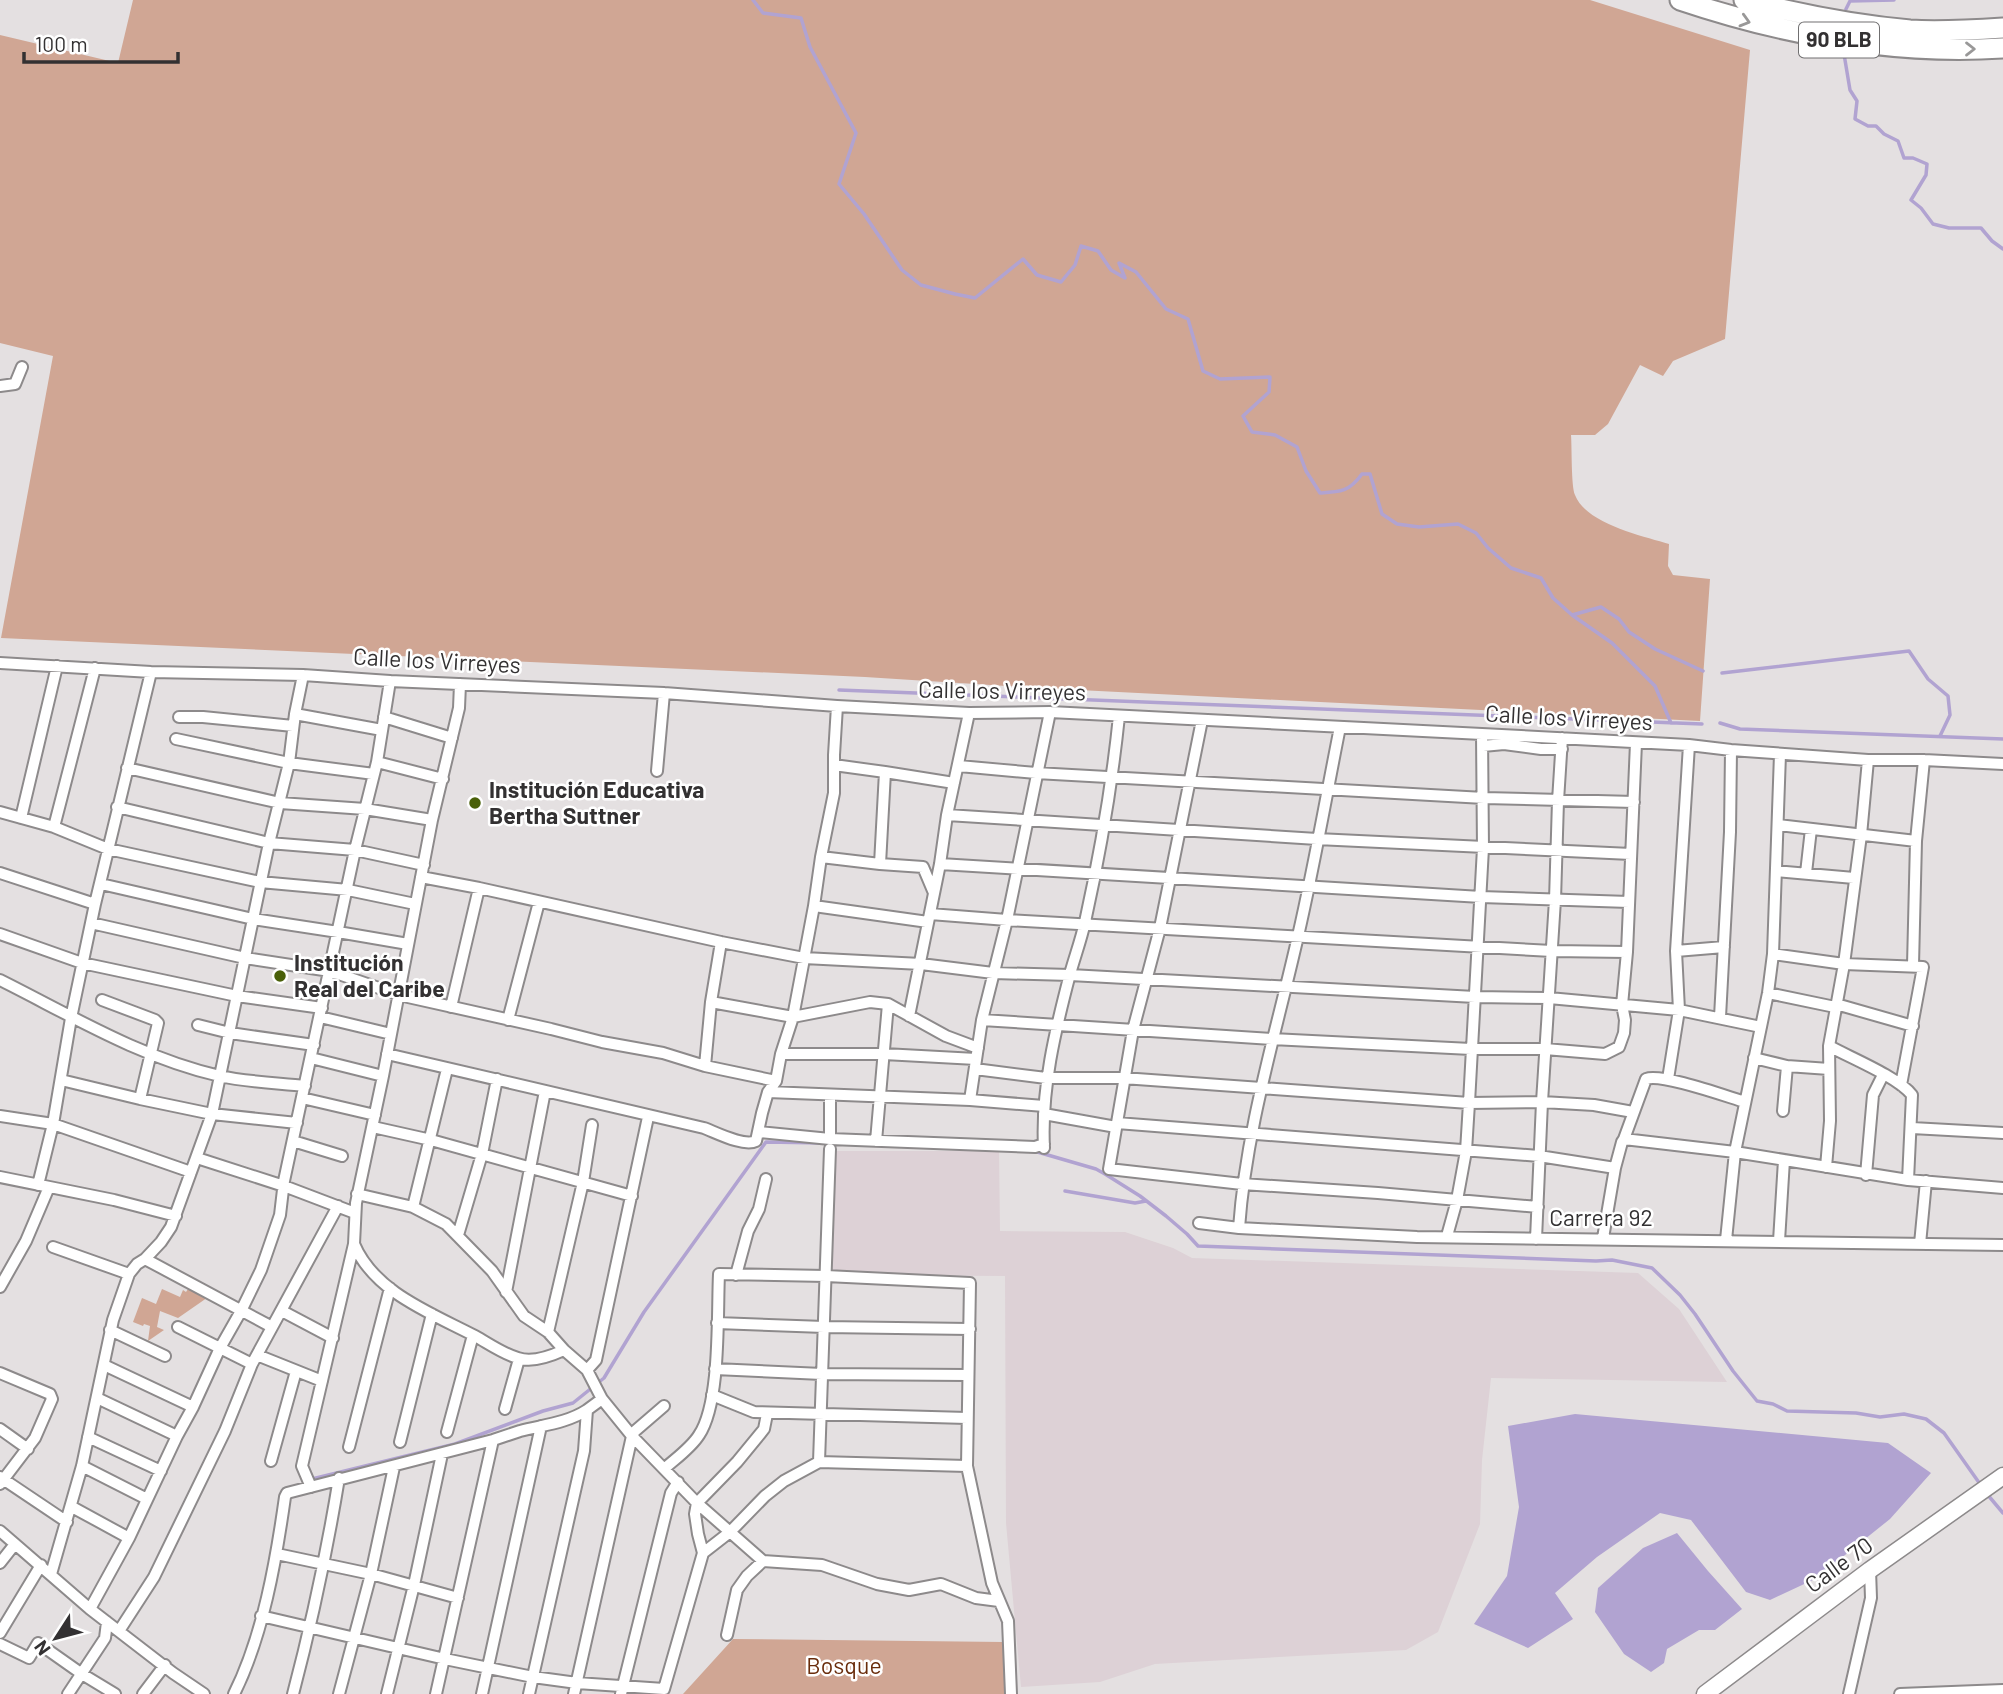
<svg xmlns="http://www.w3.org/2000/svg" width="2003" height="1694" font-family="Barlow,sans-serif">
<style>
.built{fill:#ddd1d6}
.green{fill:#d0a694}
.water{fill:#b1a3d1}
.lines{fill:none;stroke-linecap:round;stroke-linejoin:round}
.stream{stroke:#b1a3d1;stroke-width:3.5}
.street-casing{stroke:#8d8a8b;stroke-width:14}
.secondary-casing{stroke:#8d8a8b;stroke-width:19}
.highway-casing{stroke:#8d8a8b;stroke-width:23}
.street{stroke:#fff;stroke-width:10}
.secondary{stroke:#fff;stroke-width:16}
.highway{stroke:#fff;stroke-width:19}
.oneway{stroke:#999898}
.poi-dot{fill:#4a6009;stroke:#fff;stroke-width:2.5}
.labels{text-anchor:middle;stroke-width:5;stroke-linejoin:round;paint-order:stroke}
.shield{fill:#fff;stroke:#706f70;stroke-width:2}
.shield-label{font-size:21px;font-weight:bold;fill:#333132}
.street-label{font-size:23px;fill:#333132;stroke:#fff}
.poi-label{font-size:23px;font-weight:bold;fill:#333132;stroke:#fff;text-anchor:start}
.park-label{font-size:23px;fill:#692c0b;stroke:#fff}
</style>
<rect width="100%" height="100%" fill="#e4e0e1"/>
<path class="built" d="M 831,1151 L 999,1151 L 1000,1231 L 1125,1232 L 1173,1248 L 1192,1258 L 1638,1273 L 1679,1309 L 1727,1382 L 1491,1378 L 1482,1460 L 1480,1524 L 1438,1632 L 1406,1650 L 1155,1664 L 1100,1682 L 1021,1687 L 1006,1523 L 1005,1276 L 832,1275 Z"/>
<path class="green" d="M 133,0 L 1590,0 L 1750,50 L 1725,339 L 1673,361 L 1663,376 L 1640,365 L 1608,424 L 1595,435 L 1571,435 C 1572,447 1571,486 1575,495 C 1586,524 1643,536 1669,544 L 1668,566 L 1673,575 L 1710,579 L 1700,721 L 1039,688 L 865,677 L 1,638 L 53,356 L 0,343 L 0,35 L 118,63 Z
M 162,1289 L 180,1297 L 183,1290 L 186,1292 L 188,1289 L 204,1296 L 214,1293 L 178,1318 L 160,1311 L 157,1327 L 164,1330 L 148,1341 L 150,1326 L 144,1324 L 143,1326 L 133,1322 L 142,1298 L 156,1304 Z
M 733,1639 L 1003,1642 L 1005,1694 L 683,1694 Z"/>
<path class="water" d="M 1575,1414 L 1888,1443 L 1931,1473 L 1890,1519 L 1815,1579 L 1770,1600 L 1746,1592 L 1691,1520 L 1660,1513 L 1597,1557 L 1555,1593 L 1573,1619 L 1528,1648 L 1474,1624 L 1507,1576 L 1519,1507 L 1508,1426 Z
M 1677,1533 L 1708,1571 L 1742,1609 L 1715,1630 L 1699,1630 L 1667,1649 L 1664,1663 L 1651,1672 L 1624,1654 L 1595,1612 L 1598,1588 L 1643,1548 Z"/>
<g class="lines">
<path class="stream" d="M 753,0 L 763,13 L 801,18 L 810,47 L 856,133 L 839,184 L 864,214 L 902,270 L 921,285 L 955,294 L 975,298 L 1023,259 L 1037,275 L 1061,282 L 1075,265 L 1081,246 L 1098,251 L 1111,270 L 1125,278 L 1119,263 L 1136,272 L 1166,309 L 1188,319 L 1203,371 L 1220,379 L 1270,377 L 1269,392 L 1243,416 L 1252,432 L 1275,435 L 1297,447 L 1306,471 L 1320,493 C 1340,492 1349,492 1362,474 L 1370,474 L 1382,514 L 1397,524 L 1419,527 L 1458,524 L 1476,533 L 1488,548 L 1511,568 L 1541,578 L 1553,598 L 1572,615 L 1601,607 L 1619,619 L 1629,632 L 1655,649 L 1703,671
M 1846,9 L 1850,1 L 1894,0
M 1843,48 L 1850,90 L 1857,101 L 1855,119 L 1868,126 L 1876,126 L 1884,134 L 1898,141 L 1904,158 L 1913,158 L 1927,164 L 1926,175 L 1911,200 L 1921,208 L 1933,224 L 1949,228 L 1981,228 L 1992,241 L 2003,249
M 1572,615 L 1612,643 L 1655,686 L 1671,723
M 1722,673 L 1909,651 L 1928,679 L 1948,696 L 1950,715 L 1940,736
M 839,690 L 1702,724
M 1720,723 L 1740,729 L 2003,739
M 1034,1151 L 1096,1169 L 1105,1174 L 1140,1196 L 1166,1216 L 1187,1234 L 1198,1246 L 1596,1261 L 1612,1260 L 1652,1268 L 1680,1295 L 1695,1314 L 1733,1371 L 1757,1401 L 1773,1404 L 1787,1411 L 1856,1413 L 1880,1417 L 1904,1414 L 1926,1419 L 1944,1433 L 1980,1484
M 1065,1191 L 1135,1203 L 1146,1201
M 312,1479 L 455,1444 L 543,1411 L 573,1403 L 604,1378 L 644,1312 L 766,1142 L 823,1143
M 1987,1494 L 2003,1513"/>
<g class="street-casing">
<path id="street" d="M 0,386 L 15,384 L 22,367
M 0,663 L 151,672 L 303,675 L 390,681 L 664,693 L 837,706 L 969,713 L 1050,712 L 1482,734 L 1689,745 L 1731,750 L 1868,760 L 1924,760 L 2003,764
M 295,714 L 382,730
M 179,717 L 203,717 L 293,726
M 384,717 L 452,738
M 1202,720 L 1160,928 L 1133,1030 L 1109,1169 L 1242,1184 L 1378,1193 L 1538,1207
M 176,739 L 289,763 L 374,774
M 1483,746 L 1504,744 L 1541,749 L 1562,749
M 377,762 L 443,779
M 834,765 L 885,772 L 880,864
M 959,766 L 1036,773 L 1484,798 L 1634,802
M 127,768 L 280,803 L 365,809 L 432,820
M 657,771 L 664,693
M 885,772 L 954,783
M 117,807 L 269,843 L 355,850 L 424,865
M 0,812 L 54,827 L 108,849 L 260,882 L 348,890 L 415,904
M 947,815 L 1317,839 L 1631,854
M 21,818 L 57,666
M 1778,825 L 1916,841
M 54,827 L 95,668
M 821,857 L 880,864 L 923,867 L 934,893
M 940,864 L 1481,897 L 1629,902
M 1776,871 L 1854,878
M 0,873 L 95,904
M 1806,873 L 1811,829
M 421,877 L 479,888 L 721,942 L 804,958 L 921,964 L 993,973 L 1070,975 L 1475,997 L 1549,998 L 1679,1010 L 1761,1027
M 101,884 L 253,919 L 338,932 L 408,944
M 814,906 L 928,922
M 930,914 L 1007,920 L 1552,951 L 1627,952
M 91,923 L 245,958 L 330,971 L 399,995 L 551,1029 L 602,1042 L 663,1053 L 705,1066 L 776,1081
M 0,934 L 82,963 L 237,996 L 322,1008
M 1676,951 L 1724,947
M 1773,954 L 1844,964 L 1923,967 L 1901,1085
M 1913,965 L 1916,841 L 1924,760
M 0,980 C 72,1016 141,1058 220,1076 C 247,1082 277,1083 305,1086
M 1768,993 L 1835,1007
M 102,1000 L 155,1020 L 158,1023 L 140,1099
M 711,1002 L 793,1017 L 870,1002 L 888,1004 L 946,1036 L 978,1048
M 1836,1004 L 1913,1026
M 451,1007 L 479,888
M 909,1016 L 940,864 L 947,815 L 969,713
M 320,1017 L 391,1034
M 1720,1017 L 1730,832 L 1731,750
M 508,1020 L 539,902
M 982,1020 L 1272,1039 L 1471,1049 L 1545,1049 L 1605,1054 L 1619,1047 L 1624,1033 L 1625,1020 L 1622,1005 L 1627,952 L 1636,743
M 198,1025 L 230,1033 L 314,1045
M 1829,1046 C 1851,1058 1898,1077 1912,1095 L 1908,1180
M 387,1054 L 704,1128 C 717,1133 744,1147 756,1141 L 762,1113 L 768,1092 L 776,1081 L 781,1054 L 793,1017 L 814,906 L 821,857 L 834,793 L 834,755 L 837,706
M 781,1054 L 884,1054 L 976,1059
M 311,1058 L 383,1076
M 1754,1058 L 1787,1066 L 1829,1069
M 705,1066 L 711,1002 L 721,942
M 975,1069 L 1046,1078 L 1123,1078 L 1469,1103 L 1542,1102 L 1594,1105 L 1633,1112
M 1668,1079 L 1679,1010 L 1676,951 L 1689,745
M 61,1080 L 140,1099 L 212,1114 L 297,1123
M 768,1092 L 970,1100 L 1044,1106
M 302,1098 L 375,1115
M 970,1100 L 982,1020 L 1007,920 L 1050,712
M 1783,1111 L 1787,1066
M 1044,1114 L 1116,1127
M 0,1116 L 53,1124 L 191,1172
M 1117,1123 L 1539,1156 L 1615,1168
M 373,1127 L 431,1140 L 632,1196
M 1912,1128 L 2003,1133
M 759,1132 L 830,1139 L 1035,1147 L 1044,1144
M 830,1139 L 830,1096
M 1624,1139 L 1735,1152 L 1908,1180 L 2003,1188
M 293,1141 L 342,1156
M 876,1141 L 888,1004
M 1044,1148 C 1041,1089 1055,1031 1070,974 C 1075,956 1081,940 1085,922 C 1100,854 1112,785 1119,716
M 197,1158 L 284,1186 L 355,1213
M 1826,1167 L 1830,1121 L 1829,1046 L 1844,964 L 1861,835 L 1868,760
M 1866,1175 L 1873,1095 L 1883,1075
M 0,1177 L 114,1200 L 176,1216
M 38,1185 L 53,1124 L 71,1018 L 95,904 L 151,672
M 357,1194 L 413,1207 L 446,1224 L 492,1271 L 524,1316 L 548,1332 L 564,1350 L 587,1370 L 602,1399 L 632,1436 L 697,1503 L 763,1561 L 822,1565 L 877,1584 L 909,1590 L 941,1584 L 976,1598 L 999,1601
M 413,1207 L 447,1069
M 1199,1223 L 1239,1228 L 1417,1237 L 2003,1245
M 1239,1228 C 1246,1129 1276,1033 1298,936 C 1314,867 1326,797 1340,727
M 458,1235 L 482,1154 L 497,1079
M 1447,1236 L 1457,1200 L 1466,1151 L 1469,1103 L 1483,848 L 1482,734
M 1603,1238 L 1615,1168 L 1622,1142 L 1624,1139 L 1646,1079 C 1662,1073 1725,1096 1745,1102
M 1536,1239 L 1542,1102 L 1555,900 L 1558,801 L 1562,738
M 1726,1240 L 1735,1152 L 1768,993 L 1773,954 L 1780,754
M 1779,1241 L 1784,1160
M 354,1244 C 374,1292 431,1313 475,1336 C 488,1343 503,1354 518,1358 C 532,1363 551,1356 564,1350
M 1920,1244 L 1926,1181
M 53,1247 L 129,1274
M 145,1259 L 272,1327
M 736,1275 L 748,1231 L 759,1209 L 766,1179
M 0,1287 L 26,1241 L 49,1187
M 506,1292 L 545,1091
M 282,1311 L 333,1338
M 717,1323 L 824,1327 L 970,1329
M 178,1327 L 252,1364
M 110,1330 L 165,1356
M 548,1332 L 583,1182 L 592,1125
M 257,1355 L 322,1381
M 104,1365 L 193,1407
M 715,1369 L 822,1374 L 967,1375
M 587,1370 L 596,1360 L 648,1117
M 0,1373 L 50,1394 L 52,1399 L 35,1438 L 0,1484
M 712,1395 L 754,1412 L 967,1418
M 97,1398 L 177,1436
M 505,1409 L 519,1359
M 0,1429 L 28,1449
M 447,1432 L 473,1335
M 88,1437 L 161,1471
M 400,1442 L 432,1314
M 349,1447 L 390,1288
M 271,1461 L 296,1371
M 819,1462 L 830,1149
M 82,1466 L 147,1499
M 664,1469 C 675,1459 691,1448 699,1435 C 721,1402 717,1315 719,1274 L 826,1276 L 970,1283 L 967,1466 L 992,1583 L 1008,1621 L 1011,1694
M 0,1477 L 67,1522
M 311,1487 L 302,1466 L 354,1244 L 356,1203 L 383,1076 L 432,820 L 459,708 L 460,684
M 72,1507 L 129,1538
M 0,1531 L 90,1609 L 173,1673 L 204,1694
M 703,1553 L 730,1532 L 765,1496 L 784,1481 L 819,1462 L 967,1466
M 277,1554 L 371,1574 L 458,1598
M 0,1563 L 15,1544
M 51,1574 L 82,1466 L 113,1320 L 129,1274 L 137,1264 L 145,1259 L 161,1242 L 171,1227 L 212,1114 L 269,843 L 289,763 L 295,714 L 303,675
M 90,1609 L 129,1538 L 177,1436 L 193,1407 L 220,1348 L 241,1311 L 261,1270 L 280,1215 L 284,1181 L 355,850 L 377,762 L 390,681
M 261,1616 L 445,1659 L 533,1677 L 577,1683 L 664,1689 L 703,1553 L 698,1534 L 695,1514 L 697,1503 L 737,1462 L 760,1434 L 764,1429 L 767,1414
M 119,1631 L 154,1577 L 225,1431 L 252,1364 L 338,1206
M 0,1633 L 41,1565
M 727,1635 L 737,1590 L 747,1576 L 763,1561
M 0,1644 L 29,1658 L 38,1643 L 82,1674 L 115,1694
M 68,1694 L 105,1638 L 107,1622
M 143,1694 L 165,1665
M 234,1694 C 263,1636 276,1561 285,1497 L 287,1493 L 493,1440 C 502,1437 511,1434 520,1431 C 543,1425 567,1423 587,1410
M 293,1694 C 312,1622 327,1551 339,1478
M 339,1694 L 371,1574 L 394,1467
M 387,1694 L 414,1585 L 442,1454
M 436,1694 L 493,1440
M 482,1694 L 541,1426
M 529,1694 L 584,1451 L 587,1410 L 602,1399
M 574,1694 L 632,1436 L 635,1431 L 664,1406
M 621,1694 L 671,1493 L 678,1482
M 1849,1694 L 1871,1598 L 1870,1570
M 1900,1694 L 2003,1690"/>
</g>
<g class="secondary-casing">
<path id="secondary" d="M 1705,1694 L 1870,1570 L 2003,1476"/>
</g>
<g class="highway-casing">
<path id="highway" d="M 1680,0 C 1784,35 1893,55 2003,48
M 1744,0 C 1798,14 1854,25 1910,30 C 1941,32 1972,30 2003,28"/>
</g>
<use href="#street" class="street"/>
<use href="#secondary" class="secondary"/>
<use href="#highway" class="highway"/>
</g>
<defs><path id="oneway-chevron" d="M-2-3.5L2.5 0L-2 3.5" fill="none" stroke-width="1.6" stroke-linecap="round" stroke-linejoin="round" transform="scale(1.75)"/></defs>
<g class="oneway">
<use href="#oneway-chevron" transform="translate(1745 21) rotate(16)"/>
<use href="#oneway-chevron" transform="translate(1970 49)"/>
</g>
<g class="poi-dot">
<circle cx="475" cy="803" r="7"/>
<circle cx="280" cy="976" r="7"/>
</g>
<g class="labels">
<rect class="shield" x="1799" y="22.5" width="80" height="35" rx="5"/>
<g class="shield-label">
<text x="1839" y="47">90 BLB</text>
</g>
<g class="street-label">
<text transform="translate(437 661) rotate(3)" y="8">Calle los Virreyes</text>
<text transform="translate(1002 691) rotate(1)" y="8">Calle los Virreyes</text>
<text transform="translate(1569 718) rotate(3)" y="8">Calle los Virreyes</text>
<text x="1601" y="1226">Carrera 92</text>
<text transform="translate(1839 1565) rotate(-36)" y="8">Calle 70</text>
</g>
<g class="poi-label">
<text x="489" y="798">Institución Educativa<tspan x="489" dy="26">Bertha Suttner</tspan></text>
<text x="294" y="971">Institución<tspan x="294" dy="26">Real del Caribe</tspan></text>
</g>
<g class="park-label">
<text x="844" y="1674">Bosque</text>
</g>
</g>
<g transform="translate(56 1638) rotate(234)" stroke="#ffffff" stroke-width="5" paint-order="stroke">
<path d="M0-5L12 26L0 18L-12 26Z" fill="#333132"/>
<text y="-10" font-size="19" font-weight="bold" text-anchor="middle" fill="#333132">N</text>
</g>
<path d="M24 52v10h154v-10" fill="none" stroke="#333132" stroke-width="3.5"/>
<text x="35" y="52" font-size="21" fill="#333132" stroke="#ffffff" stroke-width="5" paint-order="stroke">100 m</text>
</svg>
